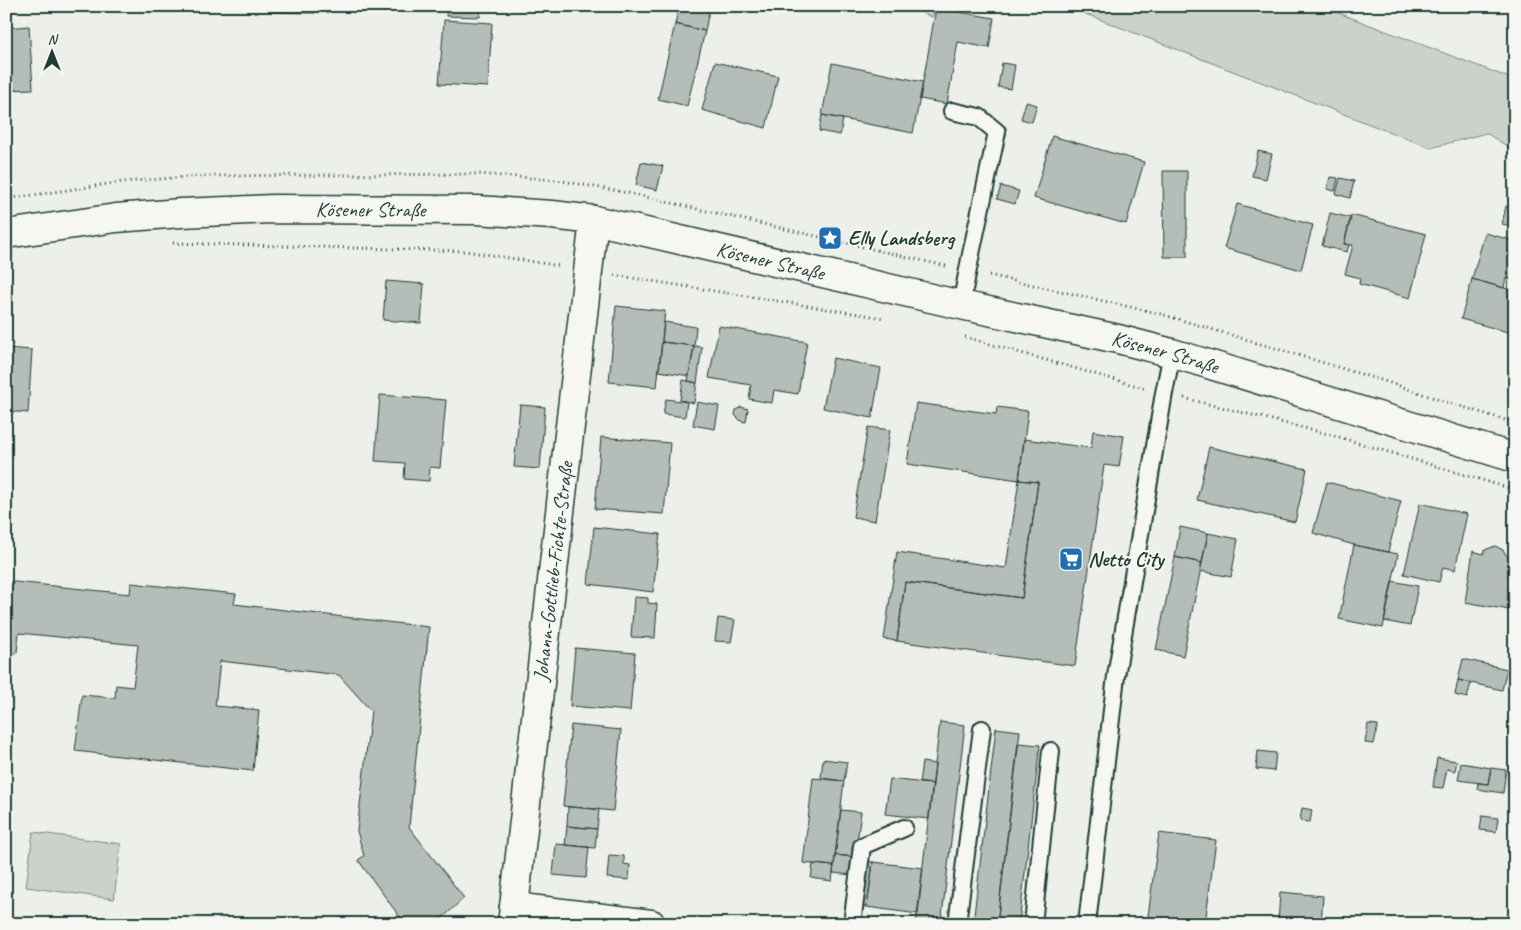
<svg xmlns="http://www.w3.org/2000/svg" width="1521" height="930" font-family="Caveat,sans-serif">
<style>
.green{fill:#cbd2cc;stroke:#758880}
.building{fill:#b4bdb8;stroke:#1f3d34}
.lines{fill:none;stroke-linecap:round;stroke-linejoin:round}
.lane-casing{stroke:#1f3d34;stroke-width:20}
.street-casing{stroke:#1f3d34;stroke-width:31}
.primary-casing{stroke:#1f3d34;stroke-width:31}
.path{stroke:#1f3d34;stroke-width:3;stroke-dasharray:1 4;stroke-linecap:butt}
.lane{stroke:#f6f6f2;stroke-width:16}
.street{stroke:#f6f6f2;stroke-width:28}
.primary{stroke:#f6f6f2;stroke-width:28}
.labels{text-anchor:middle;stroke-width:4;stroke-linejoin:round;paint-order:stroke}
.street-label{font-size:21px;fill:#1f3d34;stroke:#f6f6f2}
.poi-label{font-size:21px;font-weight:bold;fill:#1f3d34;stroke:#f6f6f2;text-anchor:start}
</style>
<rect width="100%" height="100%" fill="#edefea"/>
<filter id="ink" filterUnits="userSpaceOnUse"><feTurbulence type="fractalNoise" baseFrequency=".02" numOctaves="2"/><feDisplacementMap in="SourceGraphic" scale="10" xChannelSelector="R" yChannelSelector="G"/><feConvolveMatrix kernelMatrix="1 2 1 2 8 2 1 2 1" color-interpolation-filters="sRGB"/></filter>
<g filter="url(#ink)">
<path class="green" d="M 904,6 L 937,6 L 932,17 Z
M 1065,6 L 1320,6 L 1515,80 L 1515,151 L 1486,133 L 1431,148 Z
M 33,832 L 121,844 L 114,899 L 26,887 Z"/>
<path class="building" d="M 272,6 L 315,6 L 315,13 L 272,12 Z
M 447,6 L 481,6 L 480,17 L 446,16 Z
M 679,6 L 710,6 L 705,31 L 675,24 Z
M 936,8 L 994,18 L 989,48 L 958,42 L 947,104 L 920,99 Z
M 444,20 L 492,23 L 488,87 L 439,84 Z
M 675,24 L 705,31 L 687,106 L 658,99 Z
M 29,26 L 33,89 L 6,90 L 6,28 Z
M 715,62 L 778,76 L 766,128 L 702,110 Z
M 832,63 L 923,82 L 913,133 L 822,115 Z
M 1002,63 L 1015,65 L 1011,89 L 998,87 Z
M 1026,102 L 1037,105 L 1032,122 L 1021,119 Z
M 822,115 L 843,119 L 840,135 L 819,131 Z
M 1052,136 L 1144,162 L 1126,224 L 1034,198 Z
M 1258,151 L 1272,154 L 1266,179 L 1252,176 Z
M 641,162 L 663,166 L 657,190 L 636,185 Z
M 1163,171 L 1187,171 L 1187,257 L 1164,257 Z
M 1330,177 L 1338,178 L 1335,191 L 1327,189 Z
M 1340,178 L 1354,181 L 1350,198 L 1336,194 Z
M 1001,186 L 1019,191 L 1015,204 L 997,199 Z
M 1237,204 L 1313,225 L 1301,270 L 1224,248 Z
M 1506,206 L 1515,208 L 1515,227 L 1502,224 Z
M 1330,213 L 1351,218 L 1344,244 L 1349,245 L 1347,252 L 1322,246 Z
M 1351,215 L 1426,234 L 1410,298 L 1359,284 L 1360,278 L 1345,274 L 1353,245 L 1344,244 Z
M 1485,233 L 1515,241 L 1515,280 L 1506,278 L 1504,288 L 1472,279 Z
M 1472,279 L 1515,291 L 1515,334 L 1461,319 Z
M 386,281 L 424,284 L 421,323 L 383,320 Z
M 616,306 L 665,311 L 657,387 L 609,382 Z
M 664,322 L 696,327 L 694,346 L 662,342 Z
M 719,326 L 807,342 L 798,394 L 774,390 L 772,403 L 749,399 L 751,385 L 709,378 Z
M 662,342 L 694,346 L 689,376 L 659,371 Z
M 694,346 L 702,347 L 697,383 L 688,381 Z
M 6,348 L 32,350 L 28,413 L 6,411 Z
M 833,358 L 881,368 L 872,418 L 823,408 Z
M 683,380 L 697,383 L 694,403 L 680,400 Z
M 380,395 L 446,400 L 440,468 L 430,467 L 429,481 L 404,479 L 405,463 L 375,461 Z
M 666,399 L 687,402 L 685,417 L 663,414 Z
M 697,402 L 719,406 L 715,429 L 693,425 Z
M 916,403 L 996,414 L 997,407 L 1028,411 L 1019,480 L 907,464 Z
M 520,405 L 545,407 L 540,469 L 514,467 Z
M 741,407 L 748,409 L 746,422 L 741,421 L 735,415 L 736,410 Z
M 868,427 L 890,430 L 875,521 L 853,517 Z
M 1093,431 L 1124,436 L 1119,467 L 1104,465 L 1075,666 L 897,641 L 905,582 L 1022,598 L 1038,482 L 1019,480 L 1024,439 L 1091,448 Z
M 601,437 L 670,443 L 664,514 L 595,509 Z
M 1209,447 L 1307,469 L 1295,522 L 1197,500 Z
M 1019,480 L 1038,482 L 1022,598 L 905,582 L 897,641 L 884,639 L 897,552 L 1006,568 Z
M 1327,482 L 1401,501 L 1388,552 L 1354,545 L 1313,533 Z
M 1420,503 L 1467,514 L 1455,570 L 1443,567 L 1439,582 L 1404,574 Z
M 594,527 L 660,534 L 653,592 L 588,584 Z
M 1180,527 L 1208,533 L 1202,563 L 1175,557 Z
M 1208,533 L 1238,539 L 1231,577 L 1200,571 Z
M 1354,545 L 1398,554 L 1383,628 L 1339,619 Z
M 1495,546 L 1503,550 L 1509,559 L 1515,560 L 1515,611 L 1465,602 L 1473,551 L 1483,554 L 1485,550 Z
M 1175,557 L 1202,563 L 1183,656 L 1156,650 Z
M 6,581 L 130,594 L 131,583 L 236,594 L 234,604 L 429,627 L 409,827 L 464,898 L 436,924 L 405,924 L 358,860 L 364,856 L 357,831 L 371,711 L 339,675 L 220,661 L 215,706 L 259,710 L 253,771 L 75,751 L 82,695 L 115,698 L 116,685 L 133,687 L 138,645 L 19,633 L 17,652 L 6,659 Z
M 1392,581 L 1418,586 L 1410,626 L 1384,621 Z
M 634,597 L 648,598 L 648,603 L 657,604 L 655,638 L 631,637 Z
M 718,618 L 735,620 L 731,642 L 715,641 Z
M 575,648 L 635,653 L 630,711 L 570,706 Z
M 1463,659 L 1507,669 L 1502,690 L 1458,680 Z
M 1458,680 L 1471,683 L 1467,698 L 1455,695 Z
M 940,722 L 965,725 L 941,924 L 916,924 Z
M 1368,724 L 1378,725 L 1374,744 L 1365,743 Z
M 571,725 L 621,730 L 613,811 L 563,806 Z
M 996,728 L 1020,731 L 997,924 L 973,924 Z
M 1018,743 L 1040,745 L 1019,924 L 997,924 Z
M 1258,751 L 1276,753 L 1274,771 L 1256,769 Z
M 1437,758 L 1457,761 L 1455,771 L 1447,769 L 1443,788 L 1433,787 Z
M 823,759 L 847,762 L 844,781 L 821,778 Z
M 922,762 L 935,764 L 933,784 L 919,783 Z
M 1461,763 L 1491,768 L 1488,784 L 1458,780 Z
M 1491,768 L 1506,770 L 1503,793 L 1477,789 L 1478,783 L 1488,784 Z
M 813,778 L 844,781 L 834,866 L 803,863 Z
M 890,779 L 933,784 L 929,819 L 885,814 Z
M 568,807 L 599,809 L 597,829 L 567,826 Z
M 1302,808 L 1312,810 L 1310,822 L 1300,821 Z
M 841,810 L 861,812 L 855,857 L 835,855 Z
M 1482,816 L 1498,818 L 1496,832 L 1480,830 Z
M 567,826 L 597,829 L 595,848 L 565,845 Z
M 1159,833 L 1216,840 L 1205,924 L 1147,924 Z
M 556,844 L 589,847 L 586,878 L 553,875 Z
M 609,855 L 624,856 L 624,864 L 630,865 L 629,880 L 607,878 Z
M 835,855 L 855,857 L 853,875 L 833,873 Z
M 863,861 L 873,862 L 867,907 L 857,906 Z
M 873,862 L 923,868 L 918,914 L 867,907 Z
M 813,864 L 834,866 L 832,881 L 811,878 Z
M 1280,892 L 1323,896 L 1321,924 L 1278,924 Z"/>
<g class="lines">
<g class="lane-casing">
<path id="lane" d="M 952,111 L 979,117 L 997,132 L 971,254 L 961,305
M 852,924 L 862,846 L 904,828
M 957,924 L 982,729
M 1033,924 L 1051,751
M 1087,924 L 1116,676 L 1164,393 L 1172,353"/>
</g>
<g class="street-casing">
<g id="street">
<path d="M 514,907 L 651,924"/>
<path id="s1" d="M 512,924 L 594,220"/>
</g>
</g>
<g class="primary-casing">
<g id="primary">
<path id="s2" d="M 6,234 L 116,218 L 181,213 L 273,209 L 477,210 L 552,215 L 594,220 L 961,305 L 1118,339 L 1172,353 L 1515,458"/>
</g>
</g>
<path class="path" d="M 6,199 L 122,182 L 199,176 L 478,174 L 557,180 L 628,193 L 946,266
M 173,243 L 465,251 L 560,266
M 614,275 L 884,318
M 989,275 L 1161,314 L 1394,384 L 1437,399 L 1515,423
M 965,337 L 1144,388
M 1184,398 L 1332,435 L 1515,490"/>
<use href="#lane" class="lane"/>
<use href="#street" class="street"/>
<use href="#primary" class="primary"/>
</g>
</g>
<defs>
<g id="sight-square" transform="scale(1.25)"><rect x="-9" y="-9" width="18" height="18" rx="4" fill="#1f6fb2" stroke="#f6f6f2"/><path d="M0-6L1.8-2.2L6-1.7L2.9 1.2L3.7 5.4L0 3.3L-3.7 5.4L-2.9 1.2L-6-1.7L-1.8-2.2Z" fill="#fff"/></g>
<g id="supermarket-square" transform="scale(1.25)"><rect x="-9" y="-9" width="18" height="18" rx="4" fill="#1f6fb2" stroke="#f6f6f2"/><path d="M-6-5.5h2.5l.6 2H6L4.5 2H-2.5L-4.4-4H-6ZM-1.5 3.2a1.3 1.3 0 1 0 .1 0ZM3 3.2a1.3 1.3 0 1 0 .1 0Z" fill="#fff"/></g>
</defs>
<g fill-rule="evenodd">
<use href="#sight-square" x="830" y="238"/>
<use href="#supermarket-square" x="1071" y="559"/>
</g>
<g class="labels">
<g class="street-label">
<text dy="7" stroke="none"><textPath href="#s2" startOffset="366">Kösener Straße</textPath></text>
<text dy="7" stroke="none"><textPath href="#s2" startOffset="771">Kösener Straße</textPath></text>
<text dy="7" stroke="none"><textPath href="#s2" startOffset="1176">Kösener Straße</textPath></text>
<text dy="7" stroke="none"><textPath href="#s1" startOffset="355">Johann-Gottlieb-Fichte-Straße</textPath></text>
</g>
<g class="poi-label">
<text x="848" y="245">Elly Landsberg</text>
<text x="1088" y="566">Netto City</text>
</g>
</g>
<rect width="1521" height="930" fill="none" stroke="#f6f6f2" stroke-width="25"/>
<rect x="12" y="12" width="1496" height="905" fill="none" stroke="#1f3d34" stroke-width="2" filter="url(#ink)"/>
<g transform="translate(52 52)" stroke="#f6f6f2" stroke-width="4" paint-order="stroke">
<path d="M0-4L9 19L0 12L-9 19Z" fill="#1f3d34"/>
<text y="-8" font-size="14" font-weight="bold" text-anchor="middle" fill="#1f3d34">N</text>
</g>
</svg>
